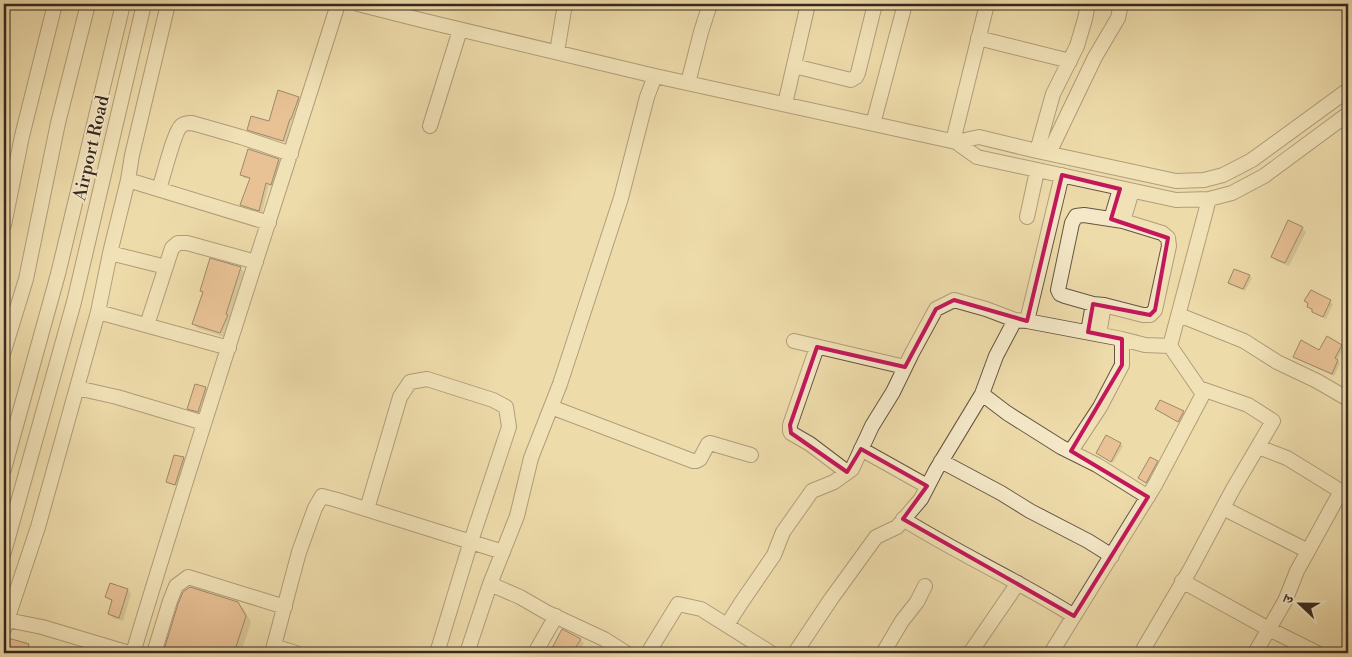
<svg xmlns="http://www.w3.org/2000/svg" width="1352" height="657" font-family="'Libre Bodoni','Noto Serif Devanagari',serif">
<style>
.shadow{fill:#0003}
.building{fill:#e1a27d;stroke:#36281f}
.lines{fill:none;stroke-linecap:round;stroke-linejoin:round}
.minor-casing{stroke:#645542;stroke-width:16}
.minor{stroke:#f4e8c8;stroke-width:14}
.marked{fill:none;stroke:#c2185b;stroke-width:4;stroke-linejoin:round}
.labels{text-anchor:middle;stroke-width:4;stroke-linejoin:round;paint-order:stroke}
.street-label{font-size:18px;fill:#36281f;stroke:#f4e8c8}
</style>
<rect width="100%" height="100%" fill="#eedbaa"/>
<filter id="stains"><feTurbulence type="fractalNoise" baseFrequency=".004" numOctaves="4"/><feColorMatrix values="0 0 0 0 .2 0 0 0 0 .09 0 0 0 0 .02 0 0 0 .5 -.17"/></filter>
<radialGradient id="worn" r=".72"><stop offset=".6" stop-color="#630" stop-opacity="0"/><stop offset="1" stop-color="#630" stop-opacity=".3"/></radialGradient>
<path class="shadow" d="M 298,98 L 301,101 L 293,121 L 292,120 L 286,143 L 251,132 L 248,129 L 270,123 Z
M 249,150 L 279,160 L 282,163 L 274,187 L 269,185 L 262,213 L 245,208 L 242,205 L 251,179 L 244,178 L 242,175 Z
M 1302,228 L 1306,232 L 1289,266 L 1276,261 L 1272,257 Z
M 240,268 L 244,272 L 230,318 L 231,319 L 224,337 L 197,328 L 194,324 L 204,293 L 201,291 Z
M 1250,276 L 1252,278 L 1245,291 L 1231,285 L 1229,283 Z
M 1312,291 L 1333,304 L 1326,319 L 1316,314 L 1313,312 L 1314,310 L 1309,307 L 1308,303 L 1306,301 Z
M 1341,346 L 1344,348 L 1337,360 L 1340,363 L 1334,376 L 1297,359 L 1295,357 L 1320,352 Z
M 196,385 L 206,388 L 208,391 L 201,414 L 190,411 L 188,408 Z
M 1156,409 L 1183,412 L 1186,415 L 1181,424 Z
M 1120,444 L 1123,446 L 1113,463 L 1097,453 Z
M 175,457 L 184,458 L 186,460 L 178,486 L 170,484 L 167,482 Z
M 1157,462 L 1159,464 L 1149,484 L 1142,480 Z
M 128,590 L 131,594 L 123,621 L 113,618 L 109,614 L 113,602 L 106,597 Z
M 238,603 L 243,608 L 251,622 L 241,653 L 164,653 L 179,604 Z
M 563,631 L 581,640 L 584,643 L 578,653 L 556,653 L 552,650 Z"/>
<path class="building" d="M 278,90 L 299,97 L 291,119 L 290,119 L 283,141 L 247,130 L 251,116 L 269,121 Z
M 248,149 L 279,159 L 271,185 L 266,183 L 259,211 L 240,205 L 250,178 L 240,175 Z
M 1288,220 L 1303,227 L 1285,263 L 1271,257 Z
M 210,258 L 241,267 L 226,314 L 228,315 L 220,333 L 192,324 L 203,292 L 200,291 Z
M 1234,269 L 1250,275 L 1243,289 L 1228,283 Z
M 1311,290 L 1331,300 L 1323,317 L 1312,312 L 1312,309 L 1307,307 L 1308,303 L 1304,301 Z
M 1327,336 L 1342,345 L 1335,358 L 1338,360 L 1332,374 L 1293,357 L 1301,340 L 1319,350 Z
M 195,384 L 206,387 L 198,412 L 187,409 Z
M 1160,400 L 1184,411 L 1178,422 L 1155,409 Z
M 1106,435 L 1121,443 L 1111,462 L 1096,453 Z
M 174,455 L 184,457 L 175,485 L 166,482 Z
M 1150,457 L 1158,461 L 1146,483 L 1138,478 Z
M 110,583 L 128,589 L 119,618 L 108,614 L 112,600 L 105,597 Z
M 190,587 L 238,602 L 246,616 L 234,653 L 163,653 L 178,604 L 183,592 Z
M 562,629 L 581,639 L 572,653 L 556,653 L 551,650 Z
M 8,638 L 29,644 L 27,653 L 4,653 Z"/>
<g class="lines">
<g class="minor-casing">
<path id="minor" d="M 358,4 L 425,21 L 655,76 L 956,142 L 977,157 L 1176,200 L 1209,199 L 1232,193 L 1264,176 L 1348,114
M 978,38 L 1070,61
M 557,52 L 565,4
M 794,66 L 851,80 L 856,77 L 858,73 L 875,4
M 688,83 L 701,32 L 710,4
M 785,104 L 808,4
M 873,124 L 905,4
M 430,126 L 460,30
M 953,141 L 987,4
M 956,142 L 979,137 L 1037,151 L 1176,181 L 1204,180 L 1223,175 L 1252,160 L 1348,90
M 1037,151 L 1053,94 L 1077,46 L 1085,19 L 1088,4
M 1049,153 L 1095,57 L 1118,18 L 1121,4
M 128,180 L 269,223
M 159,189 C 163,178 174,132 181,126 C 184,123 188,123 192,123 L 241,137 L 291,154
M 1084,215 L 1123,221 L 1162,233 L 1168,238 L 1169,246 L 1155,310 L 1150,315 L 1143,315 L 1104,305 L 1093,304 L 1065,296 L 1060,294 L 1058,290 L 1072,223 L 1076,216 Z
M 1027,217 L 1037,171
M 1111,219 L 1120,189
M 1123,221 L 1132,191
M 4,225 L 22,136 L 55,4
M 110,253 L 166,267
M 98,312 L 229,348
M 1179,315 L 1244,341 L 1277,362 L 1317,381 L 1348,399
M 1027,321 L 1122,339 L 1145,345 L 1170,346
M 147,325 L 172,248 L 178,243 L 187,243 L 256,262
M 1088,332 L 1093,304
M 1099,334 L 1104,305
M 794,341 L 905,367
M 817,347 L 790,425 L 790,431 L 791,433 L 810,444 L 847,472
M 4,351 L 26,279 L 58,123 L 88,4
M 77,388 L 117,397 L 204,423
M 982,394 L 1007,413 L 1061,447 L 1097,465 L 1148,497
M 551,407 L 693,461 L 696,461 L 700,459 L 708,444 L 710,443 L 751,455
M 1258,447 L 1287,458 L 1347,495
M 861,449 L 927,486
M 1071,451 L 1100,407 L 1122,365 L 1122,339
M 941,461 L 1001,493 L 1030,511 L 1088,541 L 1112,556
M 4,469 L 58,274 L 123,4
M 1223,508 L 1308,551
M 367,509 L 400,397 L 410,382 L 427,379 L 493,400 L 506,407 L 509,427 L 471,541 L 437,653
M 903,519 C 959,554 1019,581 1074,616
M 4,552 L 74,302 L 144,4
M 1182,581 L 1269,629 L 1317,653
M 7,620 L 42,627 L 129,653
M 727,625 L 741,603 L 774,555 L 783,532 L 812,491 L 834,482 L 852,469 L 872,426 L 893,392 L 912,353 L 936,309 L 954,300 L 986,309 L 1015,320
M 4,629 L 38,527 L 98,312 L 110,253 L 128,180 L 132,155 L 168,4
M 274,646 L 296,653
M 133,653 C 198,436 270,220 338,4
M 154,653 L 170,601 L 176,586 L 188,577 L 285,607
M 272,653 L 299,552 L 315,508 L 322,496 L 337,500 L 503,552
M 467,653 L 490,584
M 535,653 L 556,616
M 626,653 L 604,639 L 546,612 L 520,597 L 490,584 L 517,516 L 531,458 L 560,384 L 621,198 L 647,97 L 655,76
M 648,653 L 678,604 L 701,609 L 771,653
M 795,653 L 831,599 L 876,537 L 897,527 L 921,499 L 936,470 L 982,394 L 996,356 L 1015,320 L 1027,321 L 1062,175
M 883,653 L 902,621 L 917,602 L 925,586
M 970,653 L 1018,583
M 1051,653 L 1155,485 L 1203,394 L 1170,346 L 1209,199
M 1143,653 L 1144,648 L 1191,568 L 1233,489 L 1273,421 L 1248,405 L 1199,388
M 1255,653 L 1285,601 L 1297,571 L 1341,491"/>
</g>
<use href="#minor" class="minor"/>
</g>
<path d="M0 0H1352V657H0ZM 1062,175 L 1120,189 L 1111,219 L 1168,238 L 1155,310 L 1150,315 L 1093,304 L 1088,332 L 1122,339 L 1122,365 L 1071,451 L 1148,497 L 1074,616 L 903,519 L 927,486 L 861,449 L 847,472 L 791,433 L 790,425 L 817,347 L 905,367 L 936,309 L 954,300 L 1027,321 Z" fill="#eedbaa" fill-opacity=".55" fill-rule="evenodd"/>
<path class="marked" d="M 1062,175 L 1120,189 L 1111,219 L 1168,238 L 1155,310 L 1150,315 L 1093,304 L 1088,332 L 1122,339 L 1122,365 L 1071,451 L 1148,497 L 1074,616 L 903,519 L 927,486 L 861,449 L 847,472 L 791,433 L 790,425 L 817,347 L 905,367 L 936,309 L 954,300 L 1027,321 Z"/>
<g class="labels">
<g class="street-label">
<text transform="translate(91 148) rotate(-77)" y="6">Airport Road</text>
</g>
</g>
<rect width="1352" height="657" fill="none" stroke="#eedbaa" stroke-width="20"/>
<rect x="5" y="5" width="1342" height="647" fill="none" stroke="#36281f" stroke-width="2.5"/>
<rect x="10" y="10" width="1332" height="637" fill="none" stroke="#36281f"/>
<g transform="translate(1300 604) rotate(292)" stroke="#f4e8c8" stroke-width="4" paint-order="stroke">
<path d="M0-4L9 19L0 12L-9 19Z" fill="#36281f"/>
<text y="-8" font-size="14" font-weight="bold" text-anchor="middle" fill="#36281f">उ</text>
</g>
<rect width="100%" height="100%" filter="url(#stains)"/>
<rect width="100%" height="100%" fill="url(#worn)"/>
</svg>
